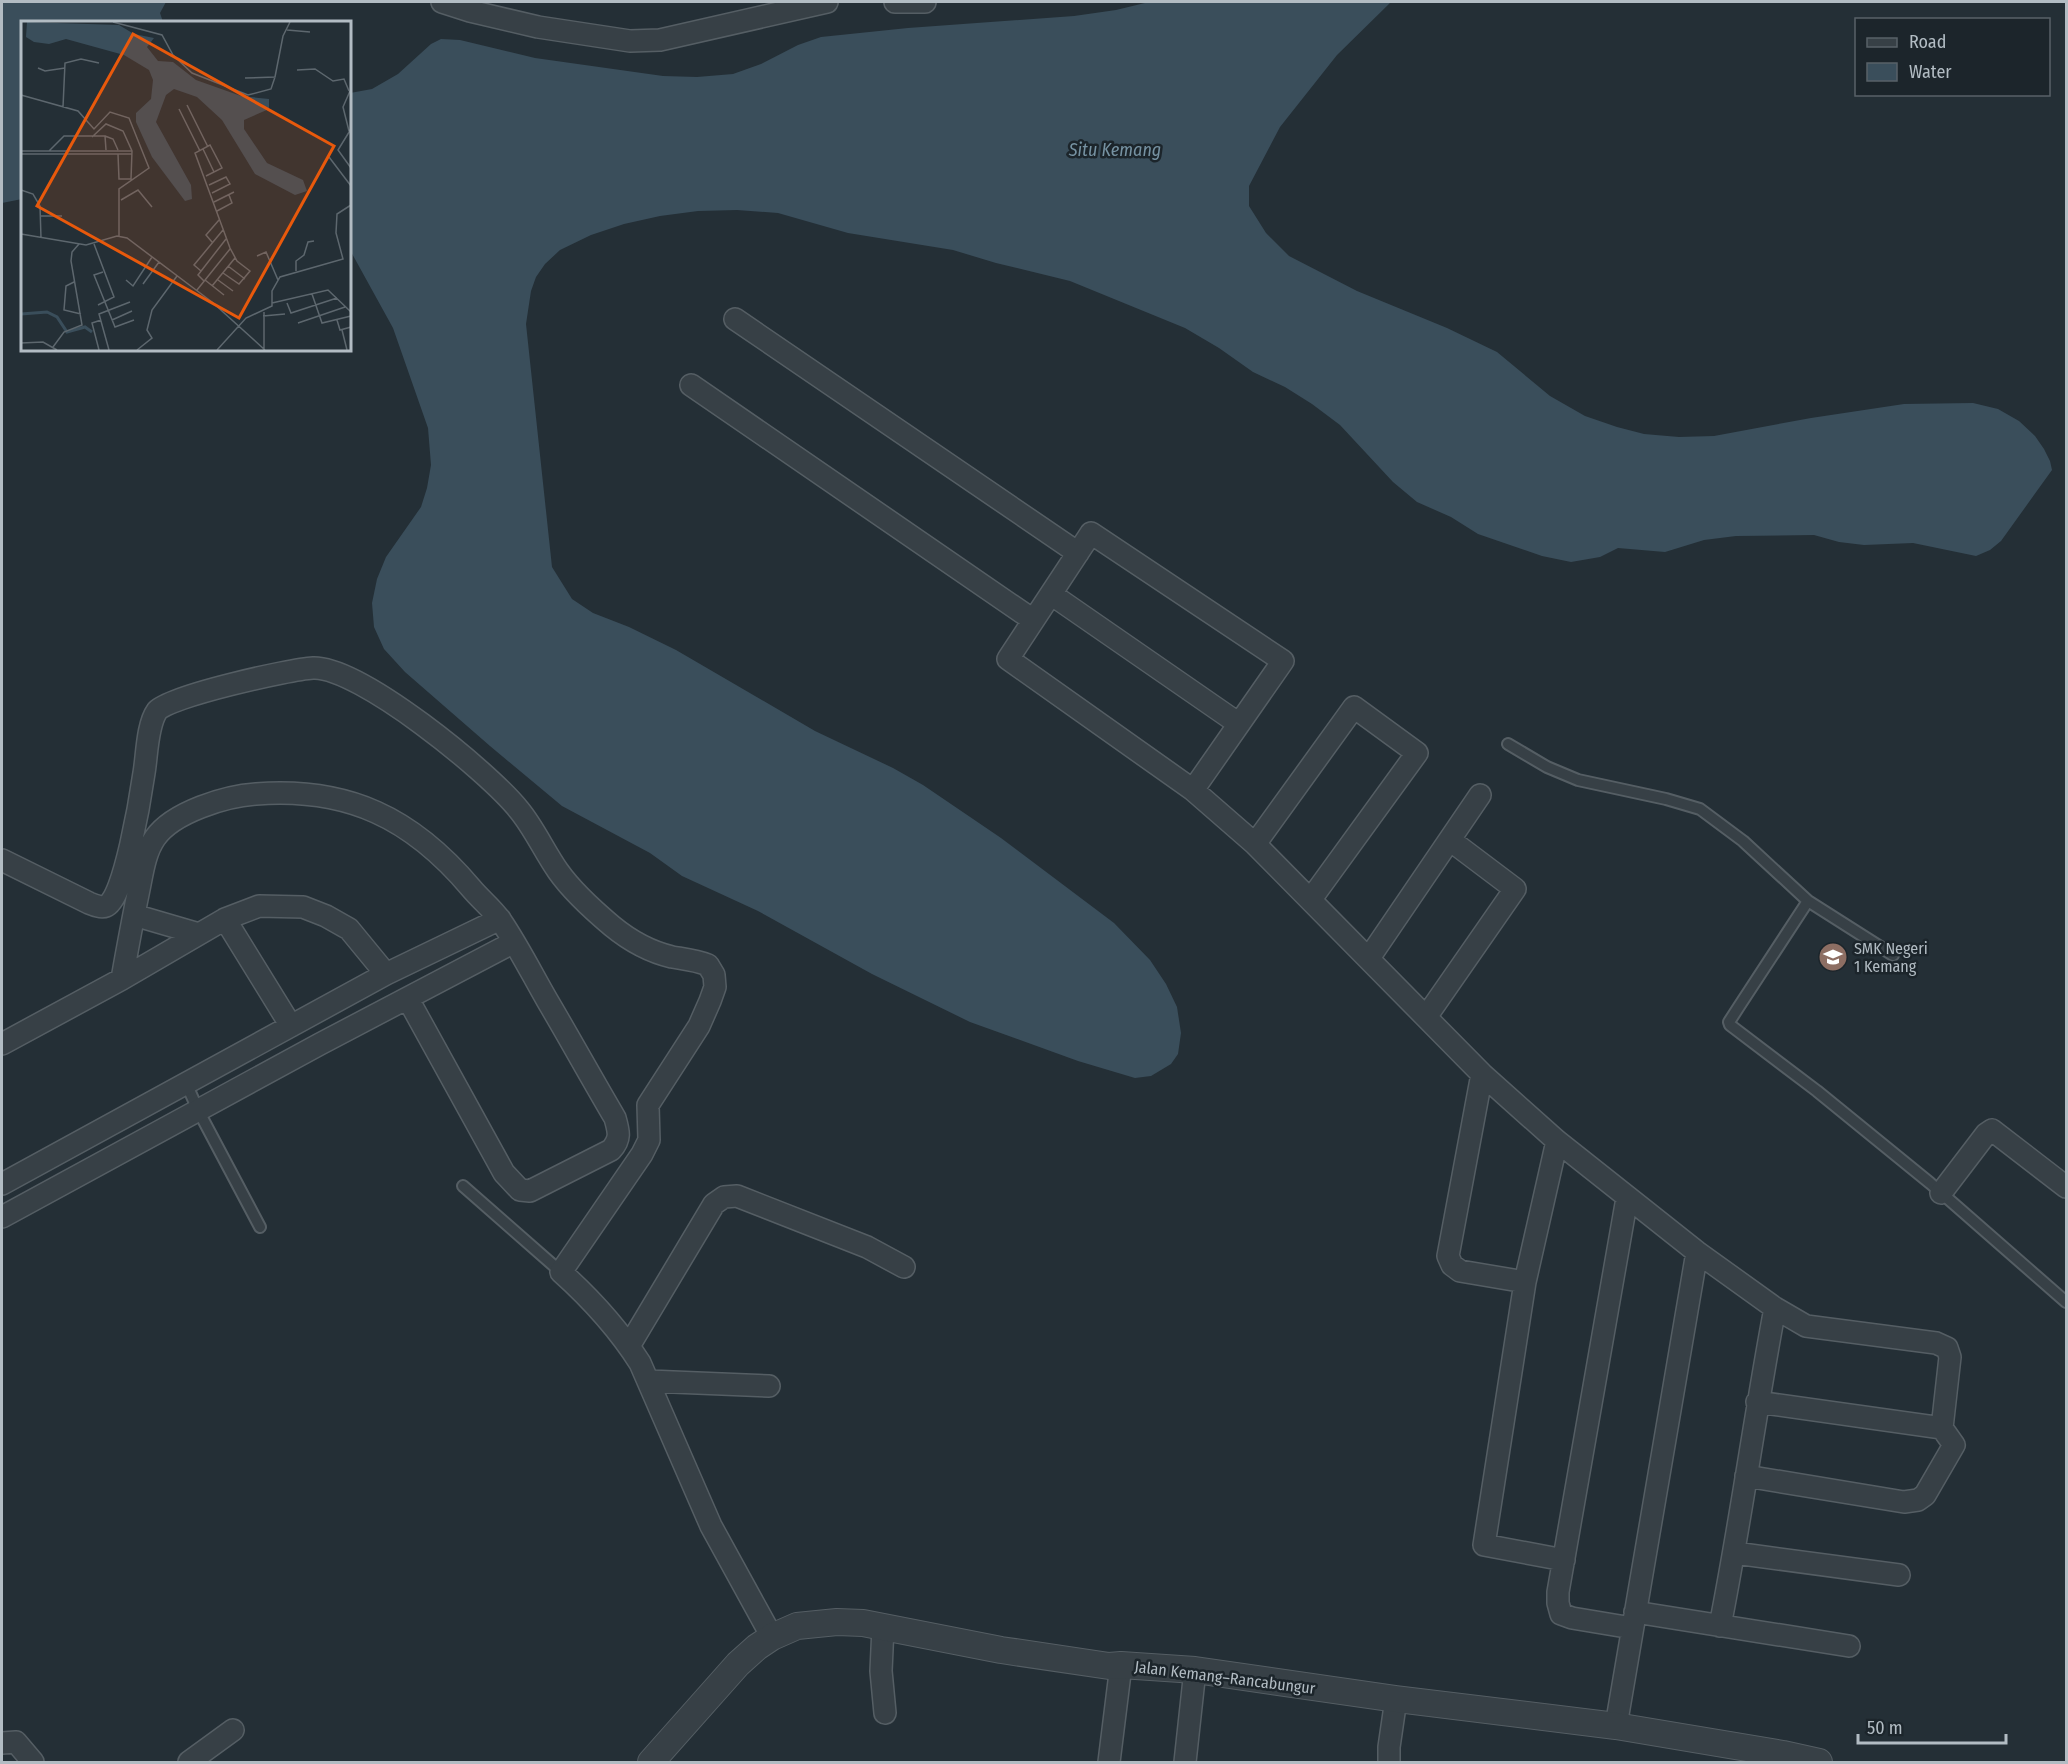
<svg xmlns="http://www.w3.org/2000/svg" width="2068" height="1764" font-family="'Fira Sans Condensed',sans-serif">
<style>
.water{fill:#3a4e5b}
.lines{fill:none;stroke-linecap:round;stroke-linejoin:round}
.service-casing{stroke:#555e64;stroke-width:14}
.minor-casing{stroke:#555e64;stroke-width:24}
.tertiary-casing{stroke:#555e64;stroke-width:28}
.service{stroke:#374046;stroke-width:10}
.minor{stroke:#374046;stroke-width:21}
.tertiary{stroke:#374046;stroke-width:26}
.labels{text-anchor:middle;stroke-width:5;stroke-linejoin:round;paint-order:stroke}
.poi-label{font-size:16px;fill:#b2bcc3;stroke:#1c252b;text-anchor:start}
.street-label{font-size:16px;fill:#b2bcc3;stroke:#1c252b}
.water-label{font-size:18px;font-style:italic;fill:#7692a2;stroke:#1c252b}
.inset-river{fill:none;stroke:#3a4e5b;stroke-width:3}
.inset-road{fill:none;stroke:#5d676e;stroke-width:1.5}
.view{fill:#e8590c;fill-opacity:0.15;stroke:#e8590c;stroke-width:3}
.inset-edge{fill:none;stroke:#b2bcc3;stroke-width:3}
</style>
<rect width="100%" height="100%" fill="#242f36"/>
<path class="water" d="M 2,2 L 166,2 L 160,13 L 163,22 L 22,22 L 22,199 L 2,203 Z
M 1149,2 L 1391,2 L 1337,55 L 1280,127 L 1249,186 L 1249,206 L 1266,233 L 1289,256 L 1357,291 L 1447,328 L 1497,352 L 1550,396 L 1585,416 L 1617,427 L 1644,434 L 1679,437 L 1714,436 L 1811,418 L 1904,404 L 1973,403 L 1998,409 L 2019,421 L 2035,436 L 2044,449 L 2050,461 L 2052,470 L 2001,541 L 1990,550 L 1976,556 L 1913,543 L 1864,545 L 1839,542 L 1814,535 L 1736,536 L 1704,540 L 1665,552 L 1618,548 L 1600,557 L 1571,562 L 1542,556 L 1478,534 L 1451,517 L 1417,502 L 1393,482 L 1340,425 L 1312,404 L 1285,387 L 1253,372 L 1219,348 L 1185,328 L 1070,281 L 996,263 L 953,250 L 848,233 L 778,213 L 737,210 L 698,211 L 660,216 L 624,224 L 591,235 L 560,250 L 545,264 L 536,277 L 531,291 L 526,324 L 552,567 L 572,599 L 593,613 L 629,627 L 676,650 L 815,731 L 893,768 L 923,785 L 1001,838 L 1114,923 L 1150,960 L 1166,984 L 1177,1007 L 1181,1033 L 1178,1054 L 1171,1064 L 1151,1076 L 1135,1078 L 1078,1061 L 970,1022 L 872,974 L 758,911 L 682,876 L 650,853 L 562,806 L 490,746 L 405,672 L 384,649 L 374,627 L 372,603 L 377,579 L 386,557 L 421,507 L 427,488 L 431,465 L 428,428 L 393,328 L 350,250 L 350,93 L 372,89 L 398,74 L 431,44 L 441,39 L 460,40 L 535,58 L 663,76 L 697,77 L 733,74 L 761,64 L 798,45 L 821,37 L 908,28 L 1074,16 L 1116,10 Z"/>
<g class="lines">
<g class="service-casing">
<path id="service" d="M 1508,744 L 1547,767 L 1578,780 L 1666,799 L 1700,809 L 1743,841 L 1808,901 L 1893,955
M 1808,901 L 1738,1008 L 1729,1022 L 1730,1025 L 1817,1091 L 1930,1183 L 2066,1302
M 186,1083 L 198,1110 L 260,1227
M 463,1186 L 561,1272"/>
</g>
<g class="minor-casing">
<path id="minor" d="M 442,2 L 470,11 L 538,27 L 630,41 L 660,40 L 827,2
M 895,2 L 925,2
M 735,319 L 1078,553
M 691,385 L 1033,620
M 1051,594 L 1239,724
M 1193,790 L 1283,661 L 1091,533 L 1008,659 L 1193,790 L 1255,844 L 1482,1074 L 1557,1141 L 1697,1252 L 1775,1308 L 1806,1326 L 1936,1343 L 1947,1348 L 1950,1357 L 1942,1428 L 1954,1445 L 1925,1495 L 1918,1500 L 1904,1502 L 1746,1476
M 1255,844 L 1354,707 L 1417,753 L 1311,899
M 2,860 L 89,903 C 94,905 101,908 106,906 C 124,900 141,794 144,773 C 147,756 147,725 157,711 C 166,697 291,669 313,668 C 359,666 489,772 519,810 C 534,828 544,851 558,871 C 572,891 593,910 612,926 C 629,940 651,952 672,957 C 684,959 696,960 708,965 L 714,975 L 715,987 L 710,1001 L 699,1026 L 648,1105 L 649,1140 L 642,1154 L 561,1272 C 590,1298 619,1330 640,1363 L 711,1526 L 772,1637
M 134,915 L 199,934
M 225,919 L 259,906 L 303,907 L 326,916 L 349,929 L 386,974
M 1369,958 L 1480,795
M 122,979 C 127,951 132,923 138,894 C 142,876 144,854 155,838 C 173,812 226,796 256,794 C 348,787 412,818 471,888 C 480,899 493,909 501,921 C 518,946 532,974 547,1000 C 570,1039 592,1079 615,1118 C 619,1132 621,1139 611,1150 L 530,1191 L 520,1190 L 504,1173 L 408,999
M 1426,1017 L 1515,889 L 1450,840
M 2,1044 L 122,979 L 225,919 L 291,1026
M 1482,1074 L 1448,1256 L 1452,1265 L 1460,1271 L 1525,1282
M 1557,1141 L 1525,1282 L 1484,1545 L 1564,1560
M 2,1184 L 386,974 L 500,919
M 1941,1193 L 1986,1134 L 1992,1130 L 2066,1187
M 1627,1198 L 1558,1592 L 1558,1603 L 1561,1614 L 1572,1618 L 1632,1628
M 2,1217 L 320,1044 L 514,942
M 629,1346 L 714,1204 L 724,1197 L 737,1196 L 867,1247 L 904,1267
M 649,1381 L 769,1386
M 1757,1402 L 1942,1428
M 1735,1553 L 1899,1575
M 1635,1612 L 1849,1646
M 1720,1626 C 1741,1520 1755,1414 1775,1308
M 883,1627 L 881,1671 L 885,1713
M 1616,1726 L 1697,1252
M 2,1743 L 16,1742 L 33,1762
M 189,1762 L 233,1730
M 1109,1762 L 1121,1665
M 1185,1762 L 1195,1670
M 1389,1762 L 1389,1747 L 1396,1699"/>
</g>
<g class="tertiary-casing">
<path id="tertiary" d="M 651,1762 L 738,1664 L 757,1647 L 772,1637 L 797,1626 L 837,1622 L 863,1623 L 1001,1650 L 1109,1666 L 1121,1665 L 1195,1670 L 1396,1699 L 1616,1726 L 1783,1754 L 1819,1762"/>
</g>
<use href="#service" class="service"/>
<use href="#minor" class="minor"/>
<use href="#tertiary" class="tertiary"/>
</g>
<defs>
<g id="school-disc" transform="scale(1.5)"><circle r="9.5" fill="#8d6e63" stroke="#1c252b"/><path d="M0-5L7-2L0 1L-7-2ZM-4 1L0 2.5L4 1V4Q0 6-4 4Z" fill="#fff"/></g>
</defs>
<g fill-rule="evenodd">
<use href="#school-disc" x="1833" y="957"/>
</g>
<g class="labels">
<g class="poi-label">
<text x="1854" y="954">SMK Negeri<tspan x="1854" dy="18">1 Kemang</tspan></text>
</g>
<g class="street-label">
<text transform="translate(1225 1677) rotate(7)" y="6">Jalan Kemang–Rancabungur</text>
</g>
<g class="water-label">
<text x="1115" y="156">Situ Kemang</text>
</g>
</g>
<g transform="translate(21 21)">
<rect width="330" height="330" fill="#242f36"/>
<path d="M 6,1 L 98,4 L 113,13 L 133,17 L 126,26 L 137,40 L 152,41 L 175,59 L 220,75 L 248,78 L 248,88 L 223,99 L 223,108 L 246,142 L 282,159 L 286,170 L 274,174 L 234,153 L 201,99 L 176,76 L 153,68 L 145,74 L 135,101 L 170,164 L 171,178 L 164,180 L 131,136 L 115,101 L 115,92 L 130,78 L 132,59 L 128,49 L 103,34 L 45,18 L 28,23 L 13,21 L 5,16 Z" fill="#3a4e5b"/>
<path class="inset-river" d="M 0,293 L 26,291 L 36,296 L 46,311 L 64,306 L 71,311"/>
<path class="inset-road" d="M 92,1 L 141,14 L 152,34 L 171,52 L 227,74 L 250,68 L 254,56M 266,9 L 289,11M 17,47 L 24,50 L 44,47M 276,49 L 294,48 L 312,60 L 323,58 L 328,70M 224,57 L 254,56 L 262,15 L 269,1M 0,74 L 57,90 L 73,108 L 89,91 L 108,97 L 128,147 L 98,168 L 98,215M 166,84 L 187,126M 42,86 L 44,42 L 60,38 L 78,42M 158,88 L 179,130M 330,108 L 317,129 L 330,147M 328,110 L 322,86 L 329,70M 84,115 L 92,118 L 97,129M 71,116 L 85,103 L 102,110 L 111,130 L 110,158 L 98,158 L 97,133M 182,128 L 193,151M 0,130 L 111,130M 28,130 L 43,115 L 84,115 L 85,129M 0,133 L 111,133M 308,136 L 330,165M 185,155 L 201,147 L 189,124 L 174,132 L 209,227 L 216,240 L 229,250 L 218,263 L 202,252M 188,164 L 205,156 L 209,163 L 191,172M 0,169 L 12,173 L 19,185 L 20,217M 100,179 L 117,169 L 131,186M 193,181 L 213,171M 196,190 L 211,182 L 208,174M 20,195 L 41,195M 0,213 L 65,224 L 96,215 L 106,217 L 191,281 L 244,329M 191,221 L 185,214 L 198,199M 73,223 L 93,276 L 77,284M 236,235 L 245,231 L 257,259M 207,245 L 224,258M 180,250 L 173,244 L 202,209M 275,250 L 275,240 L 283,234 L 287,221 L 293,220M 82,251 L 73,254 L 94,306 L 113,299M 105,259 L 112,265 L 131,236M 184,259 L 203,274M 197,259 L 212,270M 183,260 L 177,254 L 205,218M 53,261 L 45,265 L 43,289 L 60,293M 122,263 L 138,241M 191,265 L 214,237M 176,269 L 209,228M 291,273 L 301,302 L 330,295M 251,282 L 307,269 L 330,291M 266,282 L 270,292 L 316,277M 242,295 L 264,293M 91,299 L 111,290M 316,299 L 319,309 L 330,306M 277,302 L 324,286M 321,309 L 326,329M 0,322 L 22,321 L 36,329M 32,326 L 43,311 L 61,304 L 50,240 L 51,231 L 58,223M 78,329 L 71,302 L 80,299M 88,329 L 78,293 L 109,281M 116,329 L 131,317 L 126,309 L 131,289 L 156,255M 196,329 L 225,297 L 251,285 L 251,270 L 259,256 L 322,238 L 315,212 L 316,193 L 330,184M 243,329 L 243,291"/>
<path class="view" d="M 112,13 L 313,125 L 218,297 L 16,185 Z"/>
<rect width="330" height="330" class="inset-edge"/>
</g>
<rect width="2068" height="1764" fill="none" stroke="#b2bcc3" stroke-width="6"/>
<rect x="1855" y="18" width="195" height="78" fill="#1c252b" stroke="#586168" stroke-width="1.5"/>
<rect x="1867" y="38" width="30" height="9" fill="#374046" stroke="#586168" stroke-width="1.5"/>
<text x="1909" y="48" font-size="18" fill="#b2bcc3">Road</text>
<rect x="1867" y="63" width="30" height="18" fill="#3a4e5b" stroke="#586168" stroke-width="1.5"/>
<text x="1909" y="78" font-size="18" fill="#b2bcc3">Water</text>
<path d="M1858 1734v9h148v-9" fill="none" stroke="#b2bcc3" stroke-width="3"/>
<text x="1867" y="1734" font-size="18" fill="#b2bcc3" stroke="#1c252b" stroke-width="4.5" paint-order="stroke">50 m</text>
</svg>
